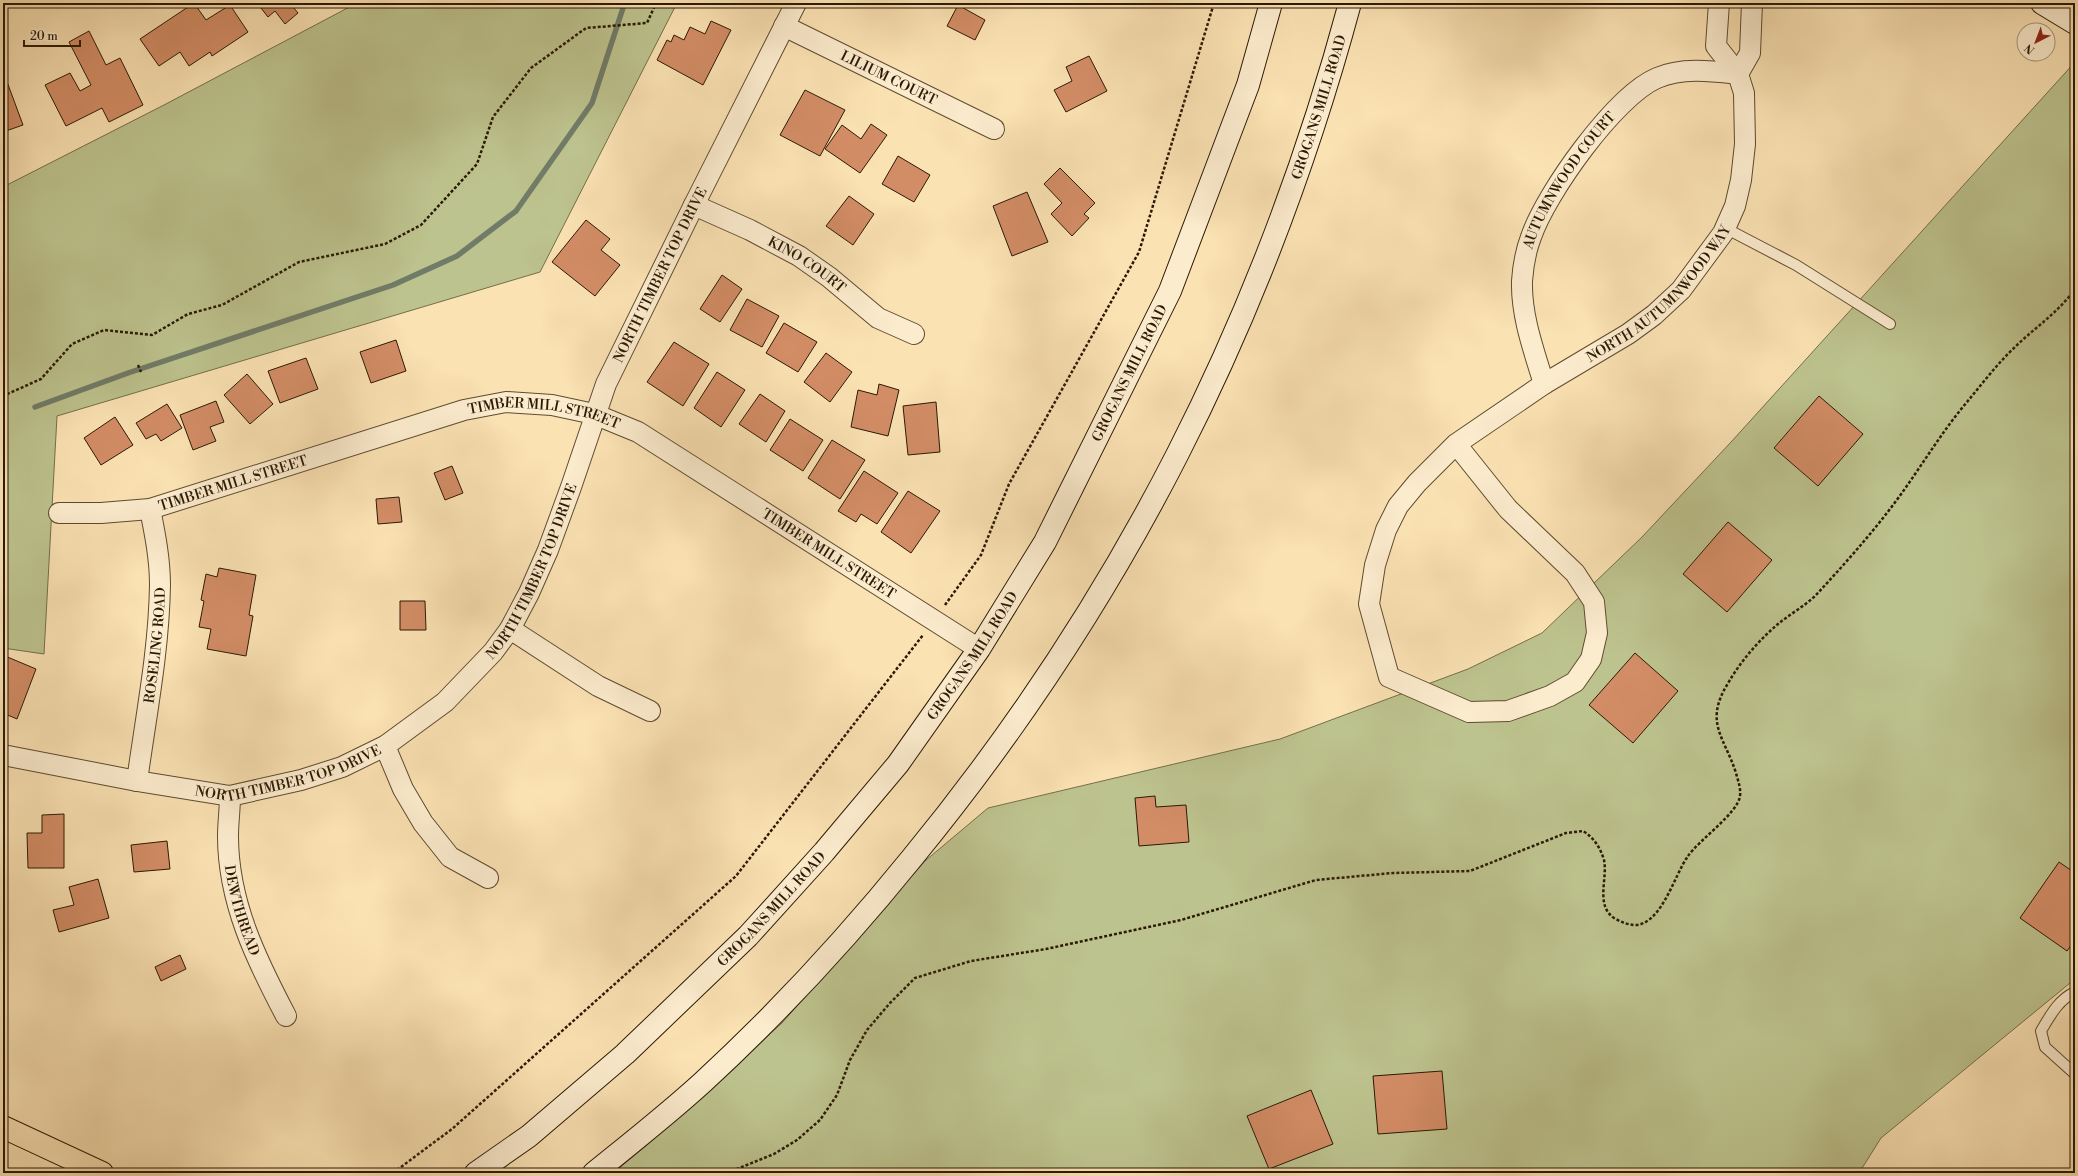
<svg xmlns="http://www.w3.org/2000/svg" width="2078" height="1176" font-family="'Libre Bodoni',serif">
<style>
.green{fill:#bdc38e;stroke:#746e4a}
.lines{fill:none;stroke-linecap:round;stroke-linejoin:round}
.stream{stroke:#717c68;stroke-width:5.5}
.building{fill:#d38d66;stroke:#2b1905}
.lane-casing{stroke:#5f4b30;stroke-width:12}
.street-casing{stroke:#5f4b30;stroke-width:22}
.secondary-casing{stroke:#2b1905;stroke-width:24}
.primary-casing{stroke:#2b1905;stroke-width:24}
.path{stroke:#2b1905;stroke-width:2.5;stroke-dasharray:3 2;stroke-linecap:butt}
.lane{stroke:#fcecce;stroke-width:10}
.street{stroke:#fcecce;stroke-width:20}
.secondary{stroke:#fcecce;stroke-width:22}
.primary{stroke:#fbe2b3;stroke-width:22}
.labels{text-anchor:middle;stroke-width:3;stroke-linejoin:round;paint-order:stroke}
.street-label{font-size:14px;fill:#2b1905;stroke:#fcecce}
</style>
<rect width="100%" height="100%" fill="#fbe2b3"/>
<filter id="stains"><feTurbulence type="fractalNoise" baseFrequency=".005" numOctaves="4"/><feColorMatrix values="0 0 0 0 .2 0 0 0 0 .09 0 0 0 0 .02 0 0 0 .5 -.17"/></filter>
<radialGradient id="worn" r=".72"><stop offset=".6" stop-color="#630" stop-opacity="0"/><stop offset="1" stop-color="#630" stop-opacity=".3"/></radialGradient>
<path class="green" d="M 357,3 L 677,3 L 540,272 L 57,416 L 44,654 L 3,648 L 3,187 L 164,105 Z
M 2075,62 L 2075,979 L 1881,1138 L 1859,1173 L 613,1173 L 647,1145 L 782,1023 L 925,861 L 988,808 L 1280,739 L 1468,669 L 1542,633 L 1642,537 L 1732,441 Z"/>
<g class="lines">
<path class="stream" d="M 35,407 L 128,373 L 393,285 L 457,256 L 516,211 L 592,103 L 623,8 L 622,3"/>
</g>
<path class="building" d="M 194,3 L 206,20 L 230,5 L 248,32 L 212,56 L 210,52 L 189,66 L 180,52 L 159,66 L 140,39 Z
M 257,3 L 298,3 L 293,7 L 298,13 L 285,24 L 275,11 L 268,17 Z
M 958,5 L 985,20 L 975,40 L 947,26 Z
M 711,21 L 731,30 L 703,85 L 657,60 L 667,40 L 671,42 L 674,35 L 684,40 L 690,27 L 705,34 Z
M 89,31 L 106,65 L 120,58 L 143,105 L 109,122 L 102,108 L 66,126 L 45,85 L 70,73 L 80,91 L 91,85 L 69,42 Z
M 1089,56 L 1107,91 L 1066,112 L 1054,90 L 1072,81 L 1066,67 Z
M 3,71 L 23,125 L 3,132 Z
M 805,90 L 845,110 L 820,156 L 780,135 Z
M 871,124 L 887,135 L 860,173 L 825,149 L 842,125 L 861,139 Z
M 898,156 L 930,175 L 914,202 L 882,184 Z
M 1060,168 L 1095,203 L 1084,214 L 1089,218 L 1072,236 L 1051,214 L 1062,203 L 1044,184 Z
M 1027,192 L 1048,242 L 1012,256 L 993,206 Z
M 849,196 L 874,214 L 853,245 L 826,226 Z
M 586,220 L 610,239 L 601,250 L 620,265 L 595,296 L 552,262 Z
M 722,275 L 742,289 L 720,322 L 700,309 Z
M 747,299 L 779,316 L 762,347 L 730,330 Z
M 784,323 L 817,342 L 798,372 L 766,353 Z
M 396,340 L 406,371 L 371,383 L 360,352 Z
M 674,342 L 709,364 L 683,406 L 647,382 Z
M 826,353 L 852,372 L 830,402 L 804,382 Z
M 306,358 L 318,389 L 280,403 L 268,371 Z
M 717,372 L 745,390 L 721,427 L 694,408 Z
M 247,374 L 273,404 L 250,424 L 224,395 Z
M 879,384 L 899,390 L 888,436 L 851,427 L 858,390 L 877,395 Z
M 760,394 L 785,411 L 766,442 L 739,424 Z
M 1819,396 L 1863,434 L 1818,486 L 1774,448 Z
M 216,401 L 224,422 L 210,427 L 216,441 L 193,450 L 180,415 Z
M 936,402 L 940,452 L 908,455 L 903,406 Z
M 167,404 L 182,428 L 161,441 L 156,434 L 146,439 L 136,423 Z
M 115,417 L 133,445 L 101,465 L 84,438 Z
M 790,419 L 823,440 L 803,471 L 770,450 Z
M 832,440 L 865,460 L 840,499 L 808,478 Z
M 452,466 L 463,493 L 445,500 L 434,473 Z
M 864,471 L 898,493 L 877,524 L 861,514 L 856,522 L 838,511 Z
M 908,491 L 940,511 L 911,553 L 881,532 Z
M 399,497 L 402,522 L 378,524 L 376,499 Z
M 1728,522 L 1772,560 L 1727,612 L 1683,574 Z
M 219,568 L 256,575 L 249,615 L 253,616 L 246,656 L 207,649 L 211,629 L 199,627 L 204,601 L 201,600 L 206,574 L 217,577 Z
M 400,601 L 425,601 L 426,630 L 400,630 Z
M 1635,653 L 1678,691 L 1633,743 L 1589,705 Z
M 5,656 L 36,669 L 17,719 L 3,713 L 3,661 Z
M 1155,796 L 1156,807 L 1186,805 L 1189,842 L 1139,846 L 1135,798 Z
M 64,814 L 64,868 L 28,868 L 27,833 L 42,833 L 42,815 Z
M 167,841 L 170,869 L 134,872 L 131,845 Z
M 2059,862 L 2075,873 L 2075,940 L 2067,951 L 2020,918 Z
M 98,879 L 109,918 L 59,932 L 53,910 L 74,905 L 69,887 Z
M 180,955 L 186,969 L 161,981 L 155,967 Z
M 1442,1071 L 1447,1129 L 1378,1134 L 1373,1076 Z
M 1311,1090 L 1333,1144 L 1269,1169 L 1247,1116 Z"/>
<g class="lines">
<g class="lane-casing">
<path id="lane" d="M 1725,228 L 1796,265 L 1890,324
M 2075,992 C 2058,1000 2050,1016 2041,1031 L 2045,1047 L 2075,1074"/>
</g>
<g class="street-casing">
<g id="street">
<path id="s1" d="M 784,26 L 994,129"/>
<path d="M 1738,74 L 1750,53 L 1752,3"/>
<path id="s2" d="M 694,205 L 750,230 L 799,256 L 829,277 L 878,318 L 914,334"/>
<path id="s3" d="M 1544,384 C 1534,351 1521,316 1522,281 C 1523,267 1526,250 1531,237 C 1546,193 1615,96 1657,78 C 1682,67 1712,71 1738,74"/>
<path id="s4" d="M 1456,444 L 1508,509 L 1575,573 L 1594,602 L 1597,633 L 1591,659 L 1575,682 L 1550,696 L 1508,711 L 1469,712 L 1389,677 L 1369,604 L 1375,565 L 1386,530 L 1398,506 L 1417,483 L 1456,444 L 1544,384 L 1628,334 L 1654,315 L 1681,290 L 1723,233 L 1735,206 L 1741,180 L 1745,144 L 1744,93 L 1738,74 L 1716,46 L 1719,3"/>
<path id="s5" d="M 59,513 L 101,513 L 150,509 L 464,410 L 506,402 L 552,405 L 594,414 L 638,432 L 979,649"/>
<path d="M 510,629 L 598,686 L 650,711"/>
<path d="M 385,746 L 403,789 L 423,823 L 450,857 L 488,878"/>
<path id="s6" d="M 3,755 L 137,781 L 230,796 L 301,780 L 342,767 L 385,746 L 445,702 L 493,652 L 510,629 L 529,593 L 548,550 L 571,487 L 606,384 L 694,205 L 796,3"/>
<path id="s7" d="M 137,781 C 146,716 159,650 160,585 C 160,559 155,534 150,509"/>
<path id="s8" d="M 230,796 C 230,809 228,823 228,836 C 228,902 256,959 286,1016"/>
</g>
</g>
<g class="secondary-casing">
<g id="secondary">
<path d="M 2042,3 L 2075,23"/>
<path id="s9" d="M 476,1173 L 529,1136 L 625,1054 L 748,936 L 824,852 L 898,764 L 979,649 L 1045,542 L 1170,291 L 1248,85 L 1271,3"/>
<path id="s10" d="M 594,1173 C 631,1143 668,1114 703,1082 C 778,1013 848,937 912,858 C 1122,602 1264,322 1350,3"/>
</g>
</g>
<g class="primary-casing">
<path id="primary" d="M 3,1127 L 102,1173"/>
</g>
<path class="path" d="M 138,365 L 141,372
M 3,397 L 5,395 L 41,379 L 72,344 L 104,330 L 152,335 L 188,314 L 222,305 L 299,262 L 385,244 L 421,225 L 477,164 L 493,117 L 531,68 L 586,28 L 647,23 L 656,3
M 945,605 L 981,555 L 1009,484 L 1139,252 L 1214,3
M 393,1173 L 452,1129 L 736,876 L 923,635
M 727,1173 L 774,1154 L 797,1140 L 820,1120 L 837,1095 L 850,1060 L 867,1030 L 890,1003 L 915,978 L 971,961 L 1046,949 L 1181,920 L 1316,880 L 1393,873 L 1470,871 L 1566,833 L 1583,831 C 1594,838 1600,847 1604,860 C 1608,878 1595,905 1614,918 C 1621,922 1628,925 1636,925 C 1662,923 1674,876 1688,856 C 1699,840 1738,813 1740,796 C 1741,788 1738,781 1736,773 C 1725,738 1704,723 1727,685 C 1740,662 1758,641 1778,624 C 1790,614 1805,606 1816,595 C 1841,568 1867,539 1890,509 C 1917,474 1939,435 1967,402 C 1982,384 1997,364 2014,348 C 2034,328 2058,313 2075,289"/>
<use href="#lane" class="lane"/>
<use href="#street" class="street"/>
<use href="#secondary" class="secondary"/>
<use href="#primary" class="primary"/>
</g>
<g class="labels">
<g class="street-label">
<text dy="5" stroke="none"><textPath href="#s1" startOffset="117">LILIUM COURT</textPath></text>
<text dy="5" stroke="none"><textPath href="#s10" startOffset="1308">GROGANS MILL ROAD</textPath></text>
<text dy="5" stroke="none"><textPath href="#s3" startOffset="219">AUTUMNWOOD COURT</textPath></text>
<text dy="5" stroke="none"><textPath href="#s2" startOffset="128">KINO COURT</textPath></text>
<text dy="5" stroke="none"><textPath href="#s6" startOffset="952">NORTH TIMBER TOP DRIVE</textPath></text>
<text dy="5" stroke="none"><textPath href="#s4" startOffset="1014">NORTH AUTUMNWOOD WAY</textPath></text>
<text dy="5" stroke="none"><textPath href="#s9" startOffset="1045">GROGANS MILL ROAD</textPath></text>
<text dy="5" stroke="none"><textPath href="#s5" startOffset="502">TIMBER MILL STREET</textPath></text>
<text dy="5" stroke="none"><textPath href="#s5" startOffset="178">TIMBER MILL STREET</textPath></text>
<text dy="5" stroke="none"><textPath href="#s5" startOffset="826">TIMBER MILL STREET</textPath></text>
<text dy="5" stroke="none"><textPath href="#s6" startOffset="628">NORTH TIMBER TOP DRIVE</textPath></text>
<text dy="5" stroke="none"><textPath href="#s7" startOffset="137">ROSELING ROAD</textPath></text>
<text dy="5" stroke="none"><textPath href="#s9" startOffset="721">GROGANS MILL ROAD</textPath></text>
<text dy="5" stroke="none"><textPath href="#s6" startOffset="292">NORTH TIMBER TOP DRIVE</textPath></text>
<text dy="5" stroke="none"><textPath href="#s9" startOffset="397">GROGANS MILL ROAD</textPath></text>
<text dy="5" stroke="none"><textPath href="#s8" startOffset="116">DEWTHREAD</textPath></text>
</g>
</g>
<rect width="2078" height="1176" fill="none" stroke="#fbe2b3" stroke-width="16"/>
<rect x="4" y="4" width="2070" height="1168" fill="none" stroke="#2b1905" stroke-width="2"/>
<rect x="8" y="8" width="2062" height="1160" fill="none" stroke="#2b1905"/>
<g transform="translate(2036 42) rotate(222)"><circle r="19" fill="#fcecce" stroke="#a8987e"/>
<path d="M0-3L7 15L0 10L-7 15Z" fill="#8f2418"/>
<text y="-6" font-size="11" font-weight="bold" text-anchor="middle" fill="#2b1905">N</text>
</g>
<path d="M24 40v6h56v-6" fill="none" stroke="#2b1905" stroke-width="2"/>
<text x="30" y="40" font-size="12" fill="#2b1905" stroke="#fcecce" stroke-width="3" paint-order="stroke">20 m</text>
<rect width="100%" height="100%" filter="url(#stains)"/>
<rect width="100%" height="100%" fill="url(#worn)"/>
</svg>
